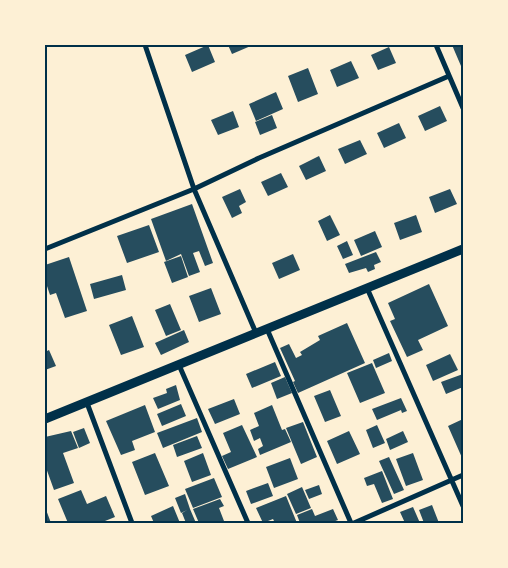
<svg xmlns="http://www.w3.org/2000/svg" width="508" height="568" font-family="'Playfair Display',serif">
<style>
.building{fill:#264d5e}
.lines{fill:none;stroke-linecap:round;stroke-linejoin:round}
.minor{stroke:#003049;stroke-width:5}
.secondary{stroke:#003049;stroke-width:9}
.neatline{fill:none;stroke:#003049;stroke-width:2}
</style>
<rect width="100%" height="100%" fill="#fdf0d5"/>
<path class="building" d="M 208,45 L 215,62 L 192,72 L 185,55 Z
M 228,45 L 253,45 L 232,54 Z
M 452,45 L 463,45 L 463,65 L 461,66 Z
M 389,47 L 396,63 L 378,70 L 371,55 Z
M 351,61 L 359,78 L 337,87 L 330,70 Z
M 308,68 L 318,94 L 298,102 L 288,76 Z
M 276,92 L 283,109 L 256,121 L 249,104 Z
M 440,106 L 447,121 L 425,131 L 418,116 Z
M 233,111 L 239,127 L 218,135 L 211,120 Z
M 272,115 L 277,128 L 260,135 L 255,122 Z
M 399,123 L 406,138 L 384,148 L 377,133 Z
M 360,140 L 367,154 L 345,164 L 338,149 Z
M 319,156 L 326,171 L 306,180 L 299,166 Z
M 281,173 L 288,187 L 268,196 L 261,182 Z
M 240,189 L 246,202 L 239,206 L 242,213 L 232,218 L 222,197 Z
M 450,189 L 457,204 L 435,213 L 429,197 Z
M 192,204 L 213,263 L 205,266 L 199,251 L 193,253 L 200,272 L 189,276 L 181,254 L 166,261 L 151,219 Z
M 330,215 L 340,235 L 327,241 L 318,221 Z
M 416,215 L 422,232 L 400,240 L 394,223 Z
M 149,225 L 159,252 L 127,263 L 117,236 Z
M 375,231 L 382,247 L 361,256 L 354,240 Z
M 347,241 L 353,255 L 343,259 L 337,246 Z
M 376,252 L 381,262 L 374,265 L 375,269 L 368,272 L 366,268 L 349,273 L 345,264 Z
M 293,254 L 300,270 L 279,279 L 272,263 Z
M 181,256 L 188,277 L 172,283 L 164,262 Z
M 69,257 L 87,311 L 65,318 L 56,293 L 50,295 L 45,280 L 45,265 Z
M 122,275 L 126,290 L 94,299 L 90,284 Z
M 429,284 L 448,326 L 418,340 L 423,350 L 407,357 L 390,321 L 395,319 L 388,303 Z
M 211,288 L 221,314 L 199,322 L 189,296 Z
M 170,304 L 181,330 L 166,336 L 155,310 Z
M 132,316 L 144,347 L 121,355 L 109,325 Z
M 347,323 L 365,363 L 298,393 L 293,382 L 295,381 L 280,348 L 289,344 L 296,358 L 302,355 L 300,352 L 320,340 L 318,336 Z
M 184,330 L 189,342 L 161,355 L 155,343 Z
M 49,350 L 56,366 L 45,370 L 45,352 Z
M 389,353 L 392,361 L 376,368 L 373,360 Z
M 450,354 L 458,370 L 433,381 L 426,365 Z
M 275,362 L 281,376 L 252,388 L 246,374 Z
M 372,363 L 385,393 L 360,403 L 347,373 Z
M 463,374 L 463,387 L 446,394 L 441,382 Z
M 285,377 L 292,393 L 277,399 L 271,383 Z
M 176,385 L 180,400 L 158,409 L 153,398 L 167,393 L 166,389 Z
M 330,390 L 341,416 L 325,422 L 314,396 Z
M 401,398 L 407,411 L 402,413 L 401,410 L 377,420 L 372,409 Z
M 234,399 L 240,414 L 215,424 L 208,409 Z
M 181,404 L 186,416 L 162,426 L 157,414 Z
M 145,405 L 155,432 L 132,441 L 135,450 L 121,455 L 106,421 Z
M 272,405 L 282,430 L 285,429 L 291,442 L 260,455 L 258,449 L 263,446 L 260,438 L 254,441 L 250,430 L 259,426 L 254,413 Z
M 197,418 L 202,432 L 163,448 L 157,433 Z
M 463,419 L 463,460 L 448,426 Z
M 303,422 L 317,457 L 301,464 L 286,428 Z
M 242,425 L 257,457 L 228,469 L 222,456 L 231,452 L 223,433 Z
M 377,425 L 385,443 L 373,448 L 366,430 Z
M 84,428 L 90,443 L 79,448 L 73,432 Z
M 71,431 L 78,448 L 63,453 L 74,483 L 54,490 L 45,465 L 45,437 Z
M 349,431 L 360,454 L 337,464 L 327,441 Z
M 403,431 L 408,442 L 390,450 L 386,439 Z
M 197,436 L 202,448 L 177,457 L 173,445 Z
M 155,453 L 169,486 L 145,495 L 132,462 Z
M 203,453 L 211,475 L 192,482 L 184,461 Z
M 413,453 L 423,480 L 406,486 L 396,459 Z
M 389,457 L 404,490 L 394,494 L 379,461 Z
M 290,458 L 298,479 L 274,488 L 266,467 Z
M 382,471 L 393,499 L 382,503 L 374,484 L 367,486 L 364,478 Z
M 214,478 L 222,497 L 193,508 L 185,489 Z
M 268,483 L 273,496 L 251,504 L 246,491 Z
M 319,485 L 322,494 L 309,499 L 305,490 Z
M 302,487 L 311,508 L 296,514 L 287,494 Z
M 81,490 L 87,504 L 106,496 L 115,517 L 100,523 L 68,523 L 58,499 Z
M 185,494 L 190,509 L 196,523 L 186,523 L 182,513 L 187,510 L 181,513 L 175,498 Z
M 286,496 L 297,523 L 275,523 L 273,519 L 263,523 L 256,508 Z
M 220,499 L 224,506 L 219,508 L 224,521 L 199,523 L 193,509 Z
M 432,505 L 439,523 L 424,523 L 419,510 Z
M 173,506 L 180,523 L 154,523 L 151,516 Z
M 45,507 L 51,523 L 45,523 Z
M 413,507 L 420,523 L 405,523 L 400,512 Z
M 312,509 L 315,516 L 333,509 L 338,520 L 330,523 L 300,523 L 297,515 Z"/>
<g class="lines">
<path class="minor" d="M 145,45 L 194,189 L 256,333
M 436,45 L 463,108
M 45,249 L 194,189 L 259,158 L 449,76
M 367,288 L 463,506
M 267,329 L 351,523
M 179,365 L 248,523
M 87,403 L 132,523
M 354,523 L 463,475"/>
<path class="secondary" d="M 45,419 L 463,249"/>
</g>
<rect width="508" height="568" fill="none" stroke="#fdf0d5" stroke-width="92"/>
<rect x="46" y="46" width="416" height="476" class="neatline"/>
</svg>
